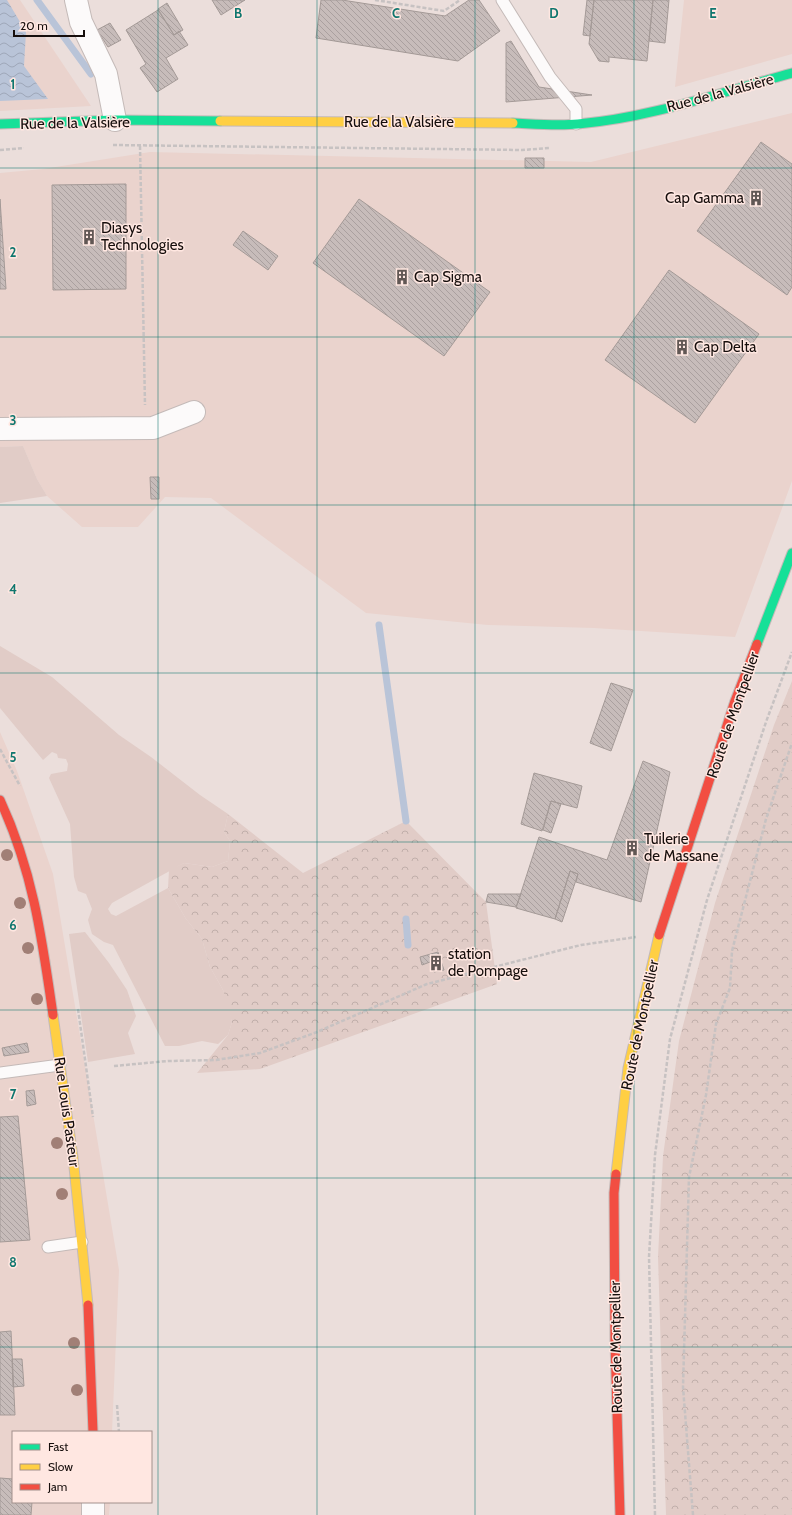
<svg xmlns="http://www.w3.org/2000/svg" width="792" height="1515" font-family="Cabin,sans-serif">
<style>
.built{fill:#ead3cd}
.green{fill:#e1ccc7}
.forest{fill:url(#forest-crowns)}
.water{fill:url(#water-waves)}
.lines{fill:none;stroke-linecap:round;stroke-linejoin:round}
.stream{stroke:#b9c4d8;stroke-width:7}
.building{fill:url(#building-back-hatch);stroke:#a49a97}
.lane-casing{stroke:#c4bab8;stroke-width:13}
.street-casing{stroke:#c4bab8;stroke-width:24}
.fast-casing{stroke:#c4bab8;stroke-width:11}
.slow-casing{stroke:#c4bab8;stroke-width:11}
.jam-casing{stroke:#c4bab8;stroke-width:11}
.path{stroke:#c7c2c2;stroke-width:2.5;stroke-dasharray:4 2;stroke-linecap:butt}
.lane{stroke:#fcfafa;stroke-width:11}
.street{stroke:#fcfafa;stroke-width:22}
.fast{stroke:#16e098;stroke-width:9}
.slow{stroke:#ffcf43;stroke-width:9}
.jam{stroke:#f24e42;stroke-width:9}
.tree{fill:#a17f76}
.grid{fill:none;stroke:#0f766e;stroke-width:1;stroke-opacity:0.55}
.labels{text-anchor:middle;stroke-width:3;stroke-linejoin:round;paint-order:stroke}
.street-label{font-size:15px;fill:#160e0c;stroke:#ffe7e1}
.poi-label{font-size:15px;fill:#160e0c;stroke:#ffe7e1;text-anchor:start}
.grid-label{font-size:13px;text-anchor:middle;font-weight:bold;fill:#0f766e;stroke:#ffe7e1;stroke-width:3;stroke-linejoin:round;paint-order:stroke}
</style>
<defs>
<pattern id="forest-crowns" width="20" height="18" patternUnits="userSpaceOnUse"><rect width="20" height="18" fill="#e1ccc7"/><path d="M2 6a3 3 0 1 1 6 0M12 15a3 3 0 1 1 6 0" fill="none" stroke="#c0aeaa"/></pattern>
<pattern id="water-waves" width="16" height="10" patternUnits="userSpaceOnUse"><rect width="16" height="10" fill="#b9c4d8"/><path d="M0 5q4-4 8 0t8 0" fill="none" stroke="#9ea7b8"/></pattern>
<pattern id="building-back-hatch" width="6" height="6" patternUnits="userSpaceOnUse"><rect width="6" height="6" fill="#c7bcba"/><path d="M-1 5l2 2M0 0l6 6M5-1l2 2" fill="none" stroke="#aaa09f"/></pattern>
</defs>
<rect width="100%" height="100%" fill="#ebdedb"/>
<path class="built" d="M 0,0 L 20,0 L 91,106 L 0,111 Z
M 684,0 L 792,0 L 792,54 L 675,87 Z
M 792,113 L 792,481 L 735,637 L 594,628 L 488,625 L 366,613 L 211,498 L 165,497 L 138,527 L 82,527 L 47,496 L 37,479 L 23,446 L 0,447 L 0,173 L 43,169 L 150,152 L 591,162 Z
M 0,732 L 17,771 L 53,874 L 119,1270 L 112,1432 L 13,1432 L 13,1502 L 110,1502 L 109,1515 L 0,1515 Z"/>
<path class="green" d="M 23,446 L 37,479 L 47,496 L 0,503 L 0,447 Z
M 0,646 L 52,677 L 119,735 L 151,757 L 200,795 L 228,814 L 224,832 L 230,841 L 228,861 L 212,867 L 184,863 L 112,903 L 108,909 L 111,914 L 116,916 L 168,888 L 186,919 L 202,939 L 210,967 L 223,990 L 229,1006 L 232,1022 L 228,1035 L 218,1044 L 202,1041 L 179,1046 L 165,1046 L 113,945 L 104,942 L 92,934 L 88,920 L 92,909 L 86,894 L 78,891 L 74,877 L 70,824 L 49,778 L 51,774 L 67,771 L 68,764 L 66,759 L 58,758 L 57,754 L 52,752 L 43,760 L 0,708 Z
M 85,932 L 109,963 L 127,990 L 136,1016 L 128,1033 L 135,1054 L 88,1062 L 69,934 Z"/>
<path class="forest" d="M 792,681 L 792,1515 L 666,1515 L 658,1257 L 663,1156 L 679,1041 L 715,903 L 774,725 Z
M 228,814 L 303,873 L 406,821 L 486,902 L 497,984 L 260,1069 L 197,1073 L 228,1035 L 232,1022 L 223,990 L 210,967 L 202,939 L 186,919 L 168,888 L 169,870 L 184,863 L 212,867 L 228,861 L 230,841 L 224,832 Z"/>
<path class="water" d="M 0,0 L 7,0 L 26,32 L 24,66 L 48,99 L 0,101 Z"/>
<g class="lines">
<path class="stream" d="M 37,0 L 91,74
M 379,625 L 406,821
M 406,919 L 408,945"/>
</g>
<path class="building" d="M 212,0 L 245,0 L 221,15 Z
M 321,0 L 342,0 L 445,16 L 469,0 L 479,0 L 500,31 L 458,61 L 316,38 Z
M 587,0 L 594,0 L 590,36 L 583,35 Z
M 594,0 L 653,0 L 647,61 L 609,57 L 609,62 L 599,61 L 589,44 Z
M 653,0 L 669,0 L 665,43 L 649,41 Z
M 167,3 L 183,30 L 174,35 L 158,9 Z
M 158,10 L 174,35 L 179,31 L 188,45 L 166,58 L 178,79 L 157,92 L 140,68 L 146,64 L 126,30 Z
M 110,23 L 121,40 L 108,47 L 97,30 Z
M 511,41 L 539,87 L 592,95 L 506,102 L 506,43 Z
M 761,142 L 792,164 L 792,287 L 787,295 L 697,231 Z
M 525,158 L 544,158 L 544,168 L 525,168 Z
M 126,184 L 126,289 L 53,290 L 52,185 Z
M 0,199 L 6,289 L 0,289 Z
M 359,199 L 490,292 L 444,356 L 313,263 Z
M 243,231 L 278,256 L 268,270 L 233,245 Z
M 669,270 L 759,334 L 695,423 L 605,360 Z
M 150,477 L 159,477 L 159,499 L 151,499 Z
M 611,683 L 633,690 L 611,751 L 590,743 Z
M 643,761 L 670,772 L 641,902 L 576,882 L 578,874 L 570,871 L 555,919 L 516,908 L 539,837 L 607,860 Z
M 534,773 L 582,786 L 577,808 L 551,801 L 542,831 L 521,824 Z
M 551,801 L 561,804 L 551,833 L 543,830 Z
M 570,871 L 578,874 L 562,922 L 555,919 Z
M 488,894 L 521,894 L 516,907 L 486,902 Z
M 438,952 L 444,970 L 434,972 L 430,962 L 422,965 L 420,957 Z
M 27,1043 L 29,1052 L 4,1056 L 2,1048 Z
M 34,1090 L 36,1104 L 27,1106 L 26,1091 Z
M 18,1116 L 30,1240 L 0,1242 L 0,1117 Z
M 11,1331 L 15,1415 L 0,1415 L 0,1332 Z
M 12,1359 L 22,1359 L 24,1386 L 13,1387 Z
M 0,1478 L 13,1479 L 13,1502 L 32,1502 L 31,1515 L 0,1515 Z"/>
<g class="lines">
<g class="lane-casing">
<path id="lane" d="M 502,0 L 550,77 L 576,109 L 576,124
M 0,1073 L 60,1065
M 48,1247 L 82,1242"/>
</g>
<g class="street-casing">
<path id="street" d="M 76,0 L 81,22 L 106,74 L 115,120
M 0,429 L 153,428 L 194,412
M 93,1515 L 93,1502"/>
</g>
<g class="fast-casing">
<path id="fast" d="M 513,123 C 535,124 557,126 578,124 C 651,118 721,92 792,73
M 0,124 L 115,120 L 220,121
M 757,644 L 792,553"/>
</g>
<g class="slow-casing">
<path id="slow" d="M 220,121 L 513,123
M 53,1015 L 73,1157 L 88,1305
M 616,1174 L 628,1068 L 659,935"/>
</g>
<g class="jam-casing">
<path id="jam" d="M 0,800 C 33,871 42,938 53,1015
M 659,935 L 735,701 L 757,644
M 616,1174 L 614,1193 L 615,1341 L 620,1515
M 88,1305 L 93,1432"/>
</g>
<path class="path" d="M 375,0 L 444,11 L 460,0
M 113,145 L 522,150 L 550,148
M 140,146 L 145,405
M 0,150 L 24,148
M 0,749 L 20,786
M 78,1009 L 93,1117
M 114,1066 L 168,1061 L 216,1060 L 260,1053 L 317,1032 L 427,984 L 581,945 L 636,937
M 117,1405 L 119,1432
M 655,1515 L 649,1257 L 655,1155 L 670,1039 L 707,900 L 766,722 L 792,652
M 693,1515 L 683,1387 L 689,1177 L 706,1095 L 716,1024 L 730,988 L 732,951 L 766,819 L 792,743"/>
<use href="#lane" class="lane"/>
<use href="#street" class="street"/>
<use href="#fast" class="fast"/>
<use href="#slow" class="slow"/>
<use href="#jam" class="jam"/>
</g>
<g class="tree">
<circle cx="7" cy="855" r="6"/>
<circle cx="20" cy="903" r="6"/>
<circle cx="28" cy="948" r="6"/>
<circle cx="37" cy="999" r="6"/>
<circle cx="57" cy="1143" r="6"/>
<circle cx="62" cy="1194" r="6"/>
<circle cx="74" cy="1343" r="6"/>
<circle cx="77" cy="1390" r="6"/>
</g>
<path class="grid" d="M 158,0 L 158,1515M 317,0 L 317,1515M 475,0 L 475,1515M 634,0 L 634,1515M 0,168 L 792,168M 0,337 L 792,337M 0,505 L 792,505M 0,673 L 792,673M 0,842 L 792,842M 0,1010 L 792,1010M 0,1178 L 792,1178M 0,1347 L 792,1347"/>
<defs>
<g id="building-bare" transform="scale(1.2)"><path d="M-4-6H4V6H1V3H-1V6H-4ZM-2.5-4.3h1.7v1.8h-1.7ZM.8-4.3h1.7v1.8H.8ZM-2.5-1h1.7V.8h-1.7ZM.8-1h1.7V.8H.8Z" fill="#615754" stroke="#ffe7e1" stroke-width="2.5" paint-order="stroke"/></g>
</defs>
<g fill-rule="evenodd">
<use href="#building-bare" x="756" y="198"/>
<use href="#building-bare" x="89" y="237"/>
<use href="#building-bare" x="402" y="277"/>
<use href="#building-bare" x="682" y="347"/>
<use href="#building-bare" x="632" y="848"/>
<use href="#building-bare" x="436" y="963"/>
</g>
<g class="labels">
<g class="street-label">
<text transform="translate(720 93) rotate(-15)" y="5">Rue de la Valsière</text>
<text x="399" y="127">Rue de la Valsière</text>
<text transform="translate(75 123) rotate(-1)" y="5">Rue de la Valsière</text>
<text transform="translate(733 715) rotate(-71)" y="5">Route de Montpellier</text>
<text transform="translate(640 1025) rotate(-78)" y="5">Route de Montpellier</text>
<text transform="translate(67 1112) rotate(82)" y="5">Rue Louis Pasteur</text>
<text transform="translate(616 1347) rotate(-91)" y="5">Route de Montpellier</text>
</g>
<g class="poi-label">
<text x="744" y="203" text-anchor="end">Cap Gamma</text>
<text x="101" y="233">Diasys<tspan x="101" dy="17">Technologies</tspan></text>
<text x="414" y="282">Cap Sigma</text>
<text x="694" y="352">Cap Delta</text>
<text x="644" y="844">Tuilerie<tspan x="644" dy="17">de Massane</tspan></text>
<text x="448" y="959">station<tspan x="448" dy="17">de Pompage</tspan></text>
</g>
</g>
<g class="grid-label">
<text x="238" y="18">B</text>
<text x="396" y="18">C</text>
<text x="554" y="18">D</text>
<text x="713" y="18">E</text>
<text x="13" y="89">1</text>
<text x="13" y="257">2</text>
<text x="13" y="425">3</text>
<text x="13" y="594">4</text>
<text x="13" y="762">5</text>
<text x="13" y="930">6</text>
<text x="13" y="1099">7</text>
<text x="13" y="1267">8</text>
</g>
<rect x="12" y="1431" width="140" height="72" fill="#ffe7e1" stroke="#a2908c"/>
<rect x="20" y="1444" width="20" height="6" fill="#16e098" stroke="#a2908c"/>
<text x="48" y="1451" font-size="12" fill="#160e0c">Fast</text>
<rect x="20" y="1464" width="20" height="6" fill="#ffcf43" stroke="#a2908c"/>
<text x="48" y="1471" font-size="12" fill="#160e0c">Slow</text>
<rect x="20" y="1484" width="20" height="6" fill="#f24e42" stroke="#a2908c"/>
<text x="48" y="1491" font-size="12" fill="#160e0c">Jam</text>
<path d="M14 30v6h70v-6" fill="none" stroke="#160e0c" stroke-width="2"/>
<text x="20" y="30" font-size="12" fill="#160e0c" stroke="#ffe7e1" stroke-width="3" paint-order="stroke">20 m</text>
</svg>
